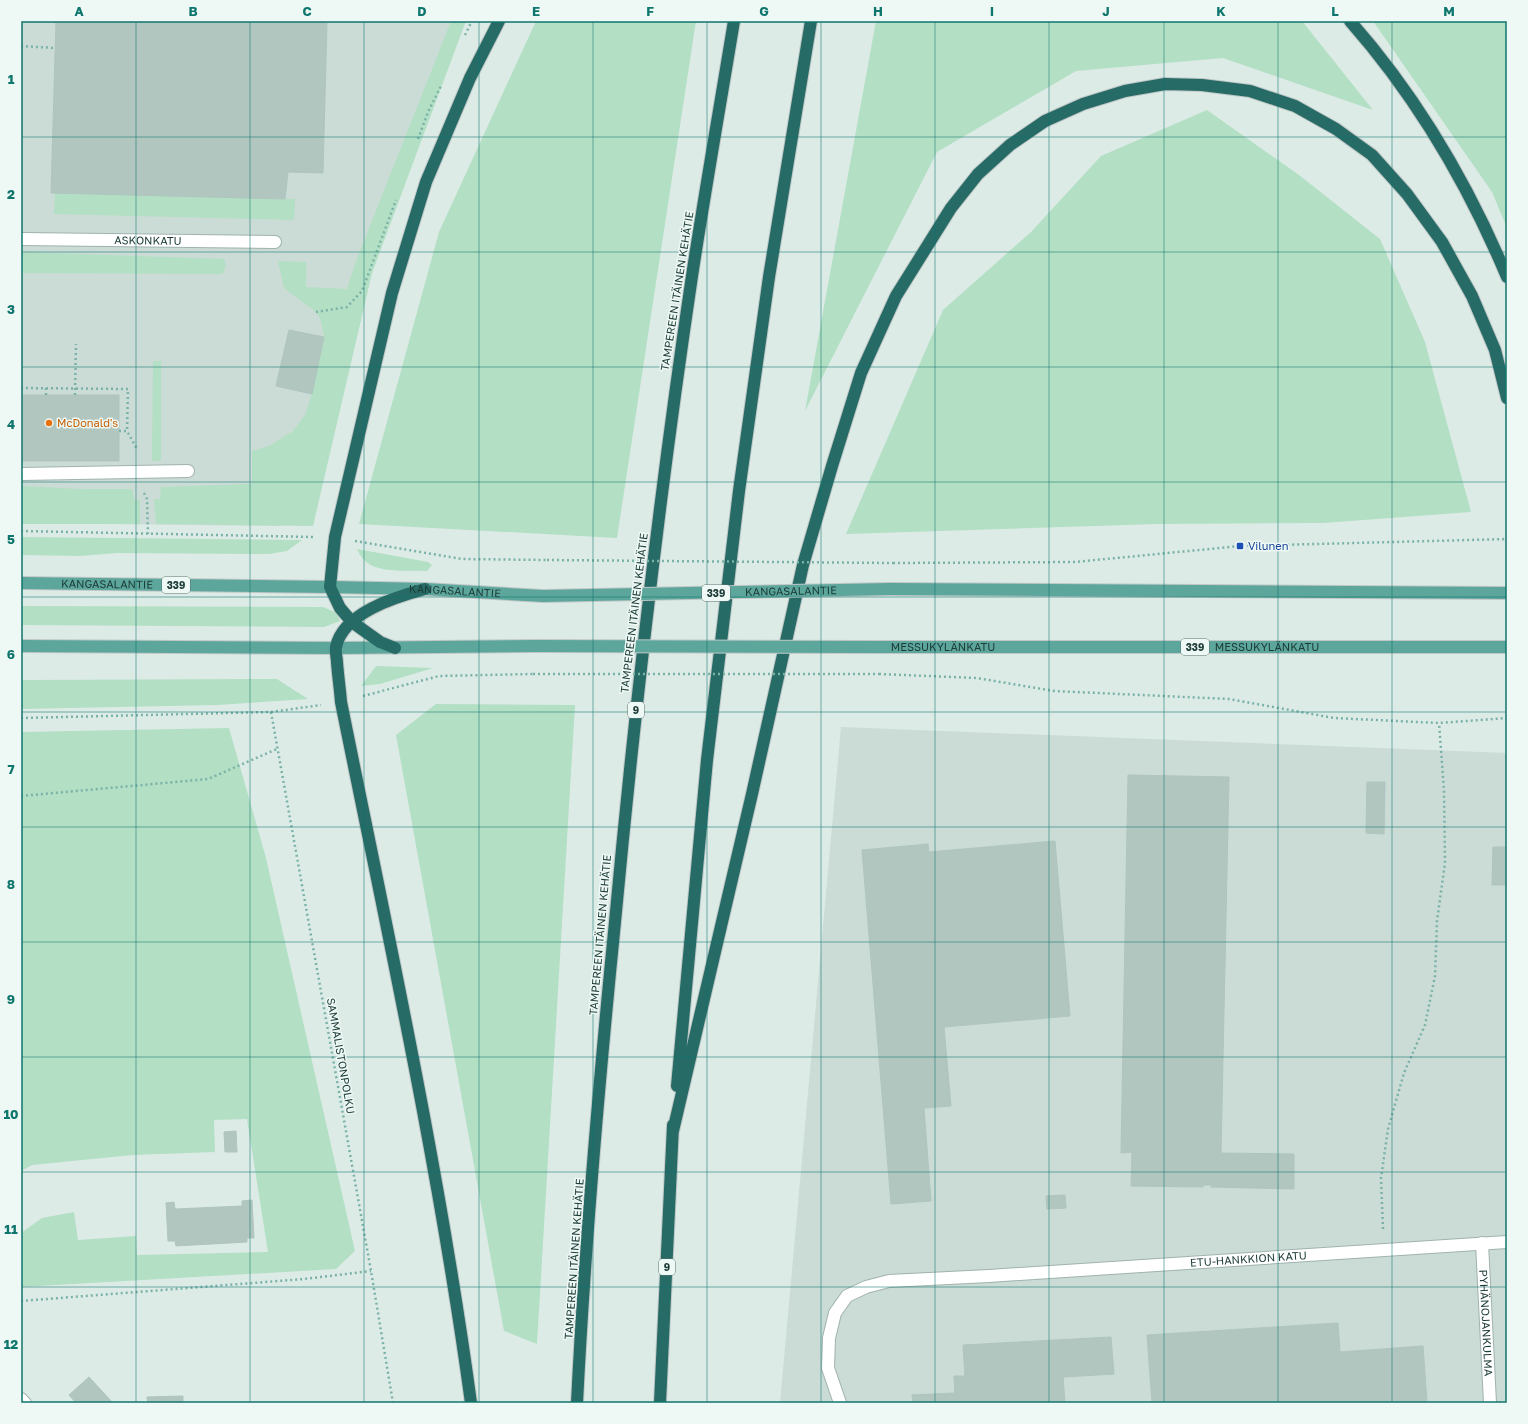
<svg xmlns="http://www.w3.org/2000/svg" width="1528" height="1424" font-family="'Golos Text',sans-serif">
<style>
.built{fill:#cbdbd6}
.green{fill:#b3dfc4}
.building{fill:#b2c6c0;stroke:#afc5bf}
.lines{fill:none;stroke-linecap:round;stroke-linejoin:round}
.service-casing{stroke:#a0b3af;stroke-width:14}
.minor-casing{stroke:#a0b3af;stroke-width:14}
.primary-casing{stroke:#c0c8c7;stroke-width:14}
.motorway-casing{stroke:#c0c8c7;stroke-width:14}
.path{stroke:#7ab2a8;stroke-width:2.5;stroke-dasharray:2 3;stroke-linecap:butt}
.service{stroke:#fff;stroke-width:12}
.minor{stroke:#fff;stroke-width:12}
.primary{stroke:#5ca69c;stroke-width:12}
.motorway{stroke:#266b66;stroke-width:12}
.primary-bridge-casing{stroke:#c0c8c7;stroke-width:14;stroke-linecap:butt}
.path-bridge{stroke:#7ab2a8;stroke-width:2.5;stroke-dasharray:2 3;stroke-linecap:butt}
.primary-bridge{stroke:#5ca69c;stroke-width:12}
.grid{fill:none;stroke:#0f766e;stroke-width:1;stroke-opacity:0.55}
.food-dot{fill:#e8710a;stroke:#eef8f4;stroke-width:1.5}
.transit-dot{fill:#1a4fb4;stroke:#eef8f4;stroke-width:1.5}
.labels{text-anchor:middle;stroke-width:3;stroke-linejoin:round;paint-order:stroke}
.shield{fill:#eef8f4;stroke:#5c7470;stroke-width:1}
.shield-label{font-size:10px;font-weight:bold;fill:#1d3c38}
.street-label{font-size:11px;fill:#1d3c38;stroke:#eef8f4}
.food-label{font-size:11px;fill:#c56008;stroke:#eef8f4;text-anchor:start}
.transit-label{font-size:11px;fill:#164399;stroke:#eef8f4;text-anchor:start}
.neatline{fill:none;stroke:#0f766e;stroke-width:1.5}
.grid-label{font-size:13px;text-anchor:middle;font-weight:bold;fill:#0f766e}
</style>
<rect width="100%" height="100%" fill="#ddebe7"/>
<path class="built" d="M 21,21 L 452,21 L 359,272 L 302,524 L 277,526 L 21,523 Z
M 841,727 L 1507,753 L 1507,1403 L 780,1403 Z"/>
<path class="green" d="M 451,21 L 466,21 L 372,273 L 313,526 L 156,524 L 154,499 L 160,499 L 161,487 L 252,484 L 252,451 L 269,446 L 293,431 L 305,415 L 312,394 L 324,336 L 320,318 L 316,312 L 284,288 L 278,261 L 306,262 L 306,287 L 347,289 L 355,264 Z
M 536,21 L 696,21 L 617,538 L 359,524 L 439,232 Z
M 876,21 L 1302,21 L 1373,110 L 1223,58 L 1076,71 L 937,152 L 805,411 Z
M 1373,21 L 1507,21 L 1507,228 L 1492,192 Z
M 1207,110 L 1299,175 L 1380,239 L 1425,342 L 1471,512 L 1323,523 L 1157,524 L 846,534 L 943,310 L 1031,232 L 1101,156 Z
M 55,193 L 295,199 L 294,220 L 54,214 Z
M 21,252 L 224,259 C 226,265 226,269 222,274 L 21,273 Z
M 153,361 L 161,361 L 161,461 L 152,461 Z
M 21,486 L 81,489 L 132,489 L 134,500 L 140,500 L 140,524 L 21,524 Z
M 21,537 L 302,540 L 287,551 L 269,554 L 117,553 L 80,556 L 21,555 Z
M 357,549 L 428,562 L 432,565 L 427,571 C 409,570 377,574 364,560 C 361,557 359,553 357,549 Z
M 21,606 L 323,607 L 337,613 L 340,621 L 324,627 L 21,625 Z
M 376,666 L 433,668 L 380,684 L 361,686 Z
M 277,679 L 308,699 L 218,705 L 21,709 L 21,680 Z
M 436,704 L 575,705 L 537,1344 L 504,1331 L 396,735 Z
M 229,728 L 266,858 L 355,1251 L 336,1269 L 21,1287 L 21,1233 L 42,1218 L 74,1212 L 78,1240 L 136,1236 L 137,1255 L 268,1252 L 247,1119 L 214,1120 L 215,1152 L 133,1155 L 32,1165 L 21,1171 L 21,732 Z"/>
<path class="building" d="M 56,21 L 327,21 L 323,173 L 288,172 L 285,199 L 51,193 Z
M 289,330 L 324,337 L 312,394 L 276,386 Z
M 21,395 L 119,395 L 119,461 L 21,461 Z
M 1128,775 L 1229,777 L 1221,1153 L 1294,1154 L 1294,1189 L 1211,1187 L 1211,1185 L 1203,1185 L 1203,1187 L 1131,1186 L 1132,1152 L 1121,1153 Z
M 1367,782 L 1385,782 L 1384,834 L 1366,833 Z
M 1055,841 L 1070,1016 L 944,1027 L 951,1106 L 924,1108 L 931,1201 L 891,1204 L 862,850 L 928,844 L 929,852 Z
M 1493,847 L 1507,847 L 1507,885 L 1492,885 Z
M 236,1131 L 237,1152 L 225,1152 L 224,1132 Z
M 1065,1195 L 1066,1208 L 1047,1209 L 1046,1196 Z
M 252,1200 L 254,1238 L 247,1238 L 247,1242 L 176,1246 L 175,1241 L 168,1241 L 166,1203 L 174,1202 L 175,1209 L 242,1206 L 242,1201 Z
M 1338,1323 L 1340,1352 L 1423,1346 L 1427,1403 L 1152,1403 L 1147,1335 Z
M 1111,1337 L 1114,1374 L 1063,1377 L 1065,1403 L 913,1403 L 912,1395 L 955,1393 L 954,1376 L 965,1376 L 963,1345 Z
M 89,1377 L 113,1403 L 76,1403 L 69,1395 Z
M 183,1396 L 183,1403 L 148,1403 L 147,1397 Z"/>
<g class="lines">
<g class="service-casing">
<path id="service" d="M 21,474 L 188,471
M 840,1403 L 828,1368 L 829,1338 L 835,1313 L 847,1296 L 866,1287 L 889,1281 L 989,1276"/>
</g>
<g class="minor-casing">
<g id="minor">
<path id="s1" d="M 21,239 L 275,242"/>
<path id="s2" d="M 1482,1243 L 1490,1403"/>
<path id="s3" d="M 989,1276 L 1507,1242"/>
<path d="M 21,1399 L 25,1403"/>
</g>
</g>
<g class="primary-casing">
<g id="primary">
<path id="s4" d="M 21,583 L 330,587 L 425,589 L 543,596"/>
<path d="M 890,589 L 1507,593"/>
<path d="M 21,646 L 336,648 L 537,646"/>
<path id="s5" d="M 883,647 L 1507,647"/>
</g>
</g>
<g class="motorway-casing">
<path id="motorway" d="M 1350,21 C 1417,97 1468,184 1507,277
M 425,589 C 395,597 343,613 336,647 C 335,652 337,658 337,662 C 338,676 340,689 341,702 C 388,935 439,1167 471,1403
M 395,648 L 380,642 L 352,622 L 340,608 L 330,587 L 335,537 L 392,293 L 426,182 L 470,78 L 499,21
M 677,1086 L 707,760 L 739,491 L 769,277 L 811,21
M 673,1131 L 752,794 L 803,565 L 832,466 L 861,373 L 896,296 L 951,208 L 978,174 L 1010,145 L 1045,121 L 1083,104 L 1125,91 L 1165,84 L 1202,85 L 1250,91 L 1295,106 L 1336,129 L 1372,155 L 1407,194 L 1442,242 L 1472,296 L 1495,350 L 1507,398
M 577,1403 C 585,1242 599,1082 615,922 C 635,706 660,491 692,276 C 705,191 720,106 734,21
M 660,1403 L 673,1125"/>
</g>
<path class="path" d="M 465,35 L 472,21
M 21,46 L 55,48
M 418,139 L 428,112 L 441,86
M 316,312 L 347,307 L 362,291 L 396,200
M 21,388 L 128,389 L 127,431
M 46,395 L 46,388
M 75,395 L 76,344
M 119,431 L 127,431 L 137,449
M 144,493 L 147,499 L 148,534
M 21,531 L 314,537
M 355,541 L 462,559 L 547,560
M 893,563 L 1075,562 L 1240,546 L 1507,539
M 879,674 L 977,678 L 1054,691 L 1229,699 L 1334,718 L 1439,723 L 1507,718
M 363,696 L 439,676 L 533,674
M 271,712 L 371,1271 L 393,1403
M 21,718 L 271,712 L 321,705
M 21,796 L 208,779 L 277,749
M 1383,1229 L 1381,1178 L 1388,1129 L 1404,1073 L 1425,1025 L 1435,976 L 1437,921 L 1445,863 L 1444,790 L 1439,723
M 21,1301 L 304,1279 L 371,1271"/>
<use href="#service" class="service"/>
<use href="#minor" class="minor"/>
<use href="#primary" class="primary"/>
<use href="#motorway" class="motorway"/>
<g class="primary-bridge-casing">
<g id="primary-bridge">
<path id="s6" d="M 543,596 L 890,589"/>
<path d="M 537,646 L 883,647"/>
</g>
</g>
<path class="path-bridge" d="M 547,560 L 893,563
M 533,674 L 879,674"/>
<use href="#primary-bridge" class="primary-bridge"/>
</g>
<path class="grid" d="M 136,21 L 136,1403M 250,21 L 250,1403M 364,21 L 364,1403M 479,21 L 479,1403M 593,21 L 593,1403M 707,21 L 707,1403M 821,21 L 821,1403M 935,21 L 935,1403M 1049,21 L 1049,1403M 1164,21 L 1164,1403M 1278,21 L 1278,1403M 1392,21 L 1392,1403M 21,137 L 1507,137M 21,252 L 1507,252M 21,367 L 1507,367M 21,482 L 1507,482M 21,597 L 1507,597M 21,712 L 1507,712M 21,827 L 1507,827M 21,942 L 1507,942M 21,1057 L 1507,1057M 21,1172 L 1507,1172M 21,1287 L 1507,1287"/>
<circle class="food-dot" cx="49" cy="423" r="4"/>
<rect class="transit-dot" x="1236" y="542" width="8" height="8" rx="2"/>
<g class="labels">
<g class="shield">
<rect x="162" y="577" width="28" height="16" rx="3"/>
<rect x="702" y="585" width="28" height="16" rx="3"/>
<rect x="1181" y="639" width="28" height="16" rx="3"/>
<rect x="628" y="702" width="16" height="16" rx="3"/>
<rect x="659" y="1259" width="16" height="16" rx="3"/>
</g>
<g class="shield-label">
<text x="176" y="589">339</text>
<text x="716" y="597">339</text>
<text x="1195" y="651">339</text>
<text x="636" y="714">9</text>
<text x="667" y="1271">9</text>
</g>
<g class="street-label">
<text dy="4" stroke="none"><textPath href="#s1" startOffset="127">ASKONKATU</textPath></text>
<text transform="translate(677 291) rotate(-81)" y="4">TAMPEREEN ITÄINEN KEHÄTIE</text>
<text dy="4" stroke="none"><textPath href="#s4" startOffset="86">KANGASALANTIE</textPath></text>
<text dy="4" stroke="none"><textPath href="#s6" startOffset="248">KANGASALANTIE</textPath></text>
<text dy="4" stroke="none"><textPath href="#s4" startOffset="434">KANGASALANTIE</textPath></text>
<text transform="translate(634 613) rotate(-83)" y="4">TAMPEREEN ITÄINEN KEHÄTIE</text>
<text dy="4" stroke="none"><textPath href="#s5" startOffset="60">MESSUKYLÄNKATU</textPath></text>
<text dy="4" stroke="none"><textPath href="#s5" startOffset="384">MESSUKYLÄNKATU</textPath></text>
<text transform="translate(600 935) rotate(-85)" y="4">TAMPEREEN ITÄINEN KEHÄTIE</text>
<text transform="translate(341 1056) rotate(80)" y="4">SAMMALISTONPOLKU</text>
<text dy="4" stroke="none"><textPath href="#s3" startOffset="260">ETU-HANKKION KATU</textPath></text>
<text transform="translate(574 1259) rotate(-86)" y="4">TAMPEREEN ITÄINEN KEHÄTIE</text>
<text dy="4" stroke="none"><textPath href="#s2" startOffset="80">PYHÄNOJANKULMA</textPath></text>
</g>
<g class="food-label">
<text x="57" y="427">McDonald's</text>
</g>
<g class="transit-label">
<text x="1248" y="550">Vilunen</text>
</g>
</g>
<rect width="1528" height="1424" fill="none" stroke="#eef8f4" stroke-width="44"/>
<rect x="22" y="22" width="1484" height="1380" class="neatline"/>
<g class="grid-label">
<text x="79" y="16">A</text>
<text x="193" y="16">B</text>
<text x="307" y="16">C</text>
<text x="422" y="16">D</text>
<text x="536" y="16">E</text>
<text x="650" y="16">F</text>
<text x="764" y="16">G</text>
<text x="878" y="16">H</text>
<text x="992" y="16">I</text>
<text x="1106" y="16">J</text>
<text x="1221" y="16">K</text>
<text x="1335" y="16">L</text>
<text x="1449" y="16">M</text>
<text x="11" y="84">1</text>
<text x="11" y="199">2</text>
<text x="11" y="314">3</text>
<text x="11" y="429">4</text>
<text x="11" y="544">5</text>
<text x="11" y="659">6</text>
<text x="11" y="774">7</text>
<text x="11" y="889">8</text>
<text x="11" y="1004">9</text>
<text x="11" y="1119">10</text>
<text x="11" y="1234">11</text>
<text x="11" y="1349">12</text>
</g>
</svg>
